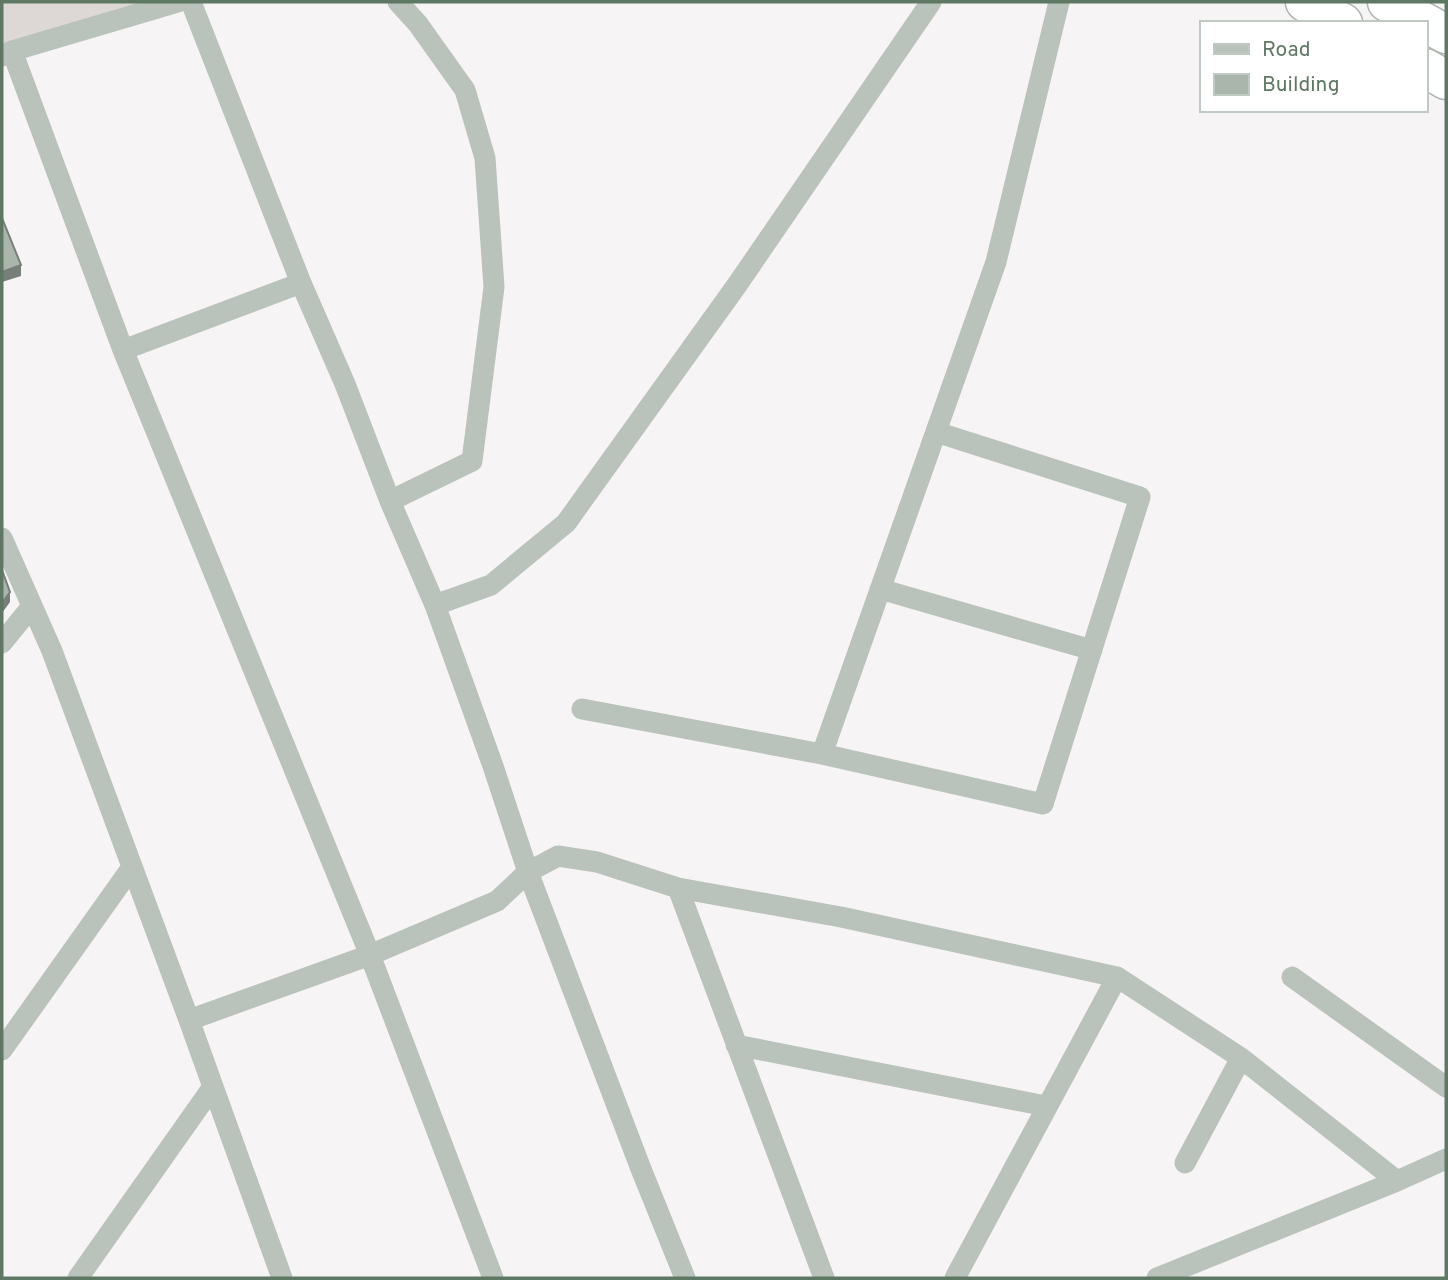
<svg xmlns="http://www.w3.org/2000/svg" width="1448" height="1280" font-family="Overpass,sans-serif">
<style>
.green{fill:#ddd8d5}
.lines{fill:none;stroke-linecap:round;stroke-linejoin:round}
.highway-casing{stroke:#adb5af;stroke-width:41}
.street{stroke:#b9c2bb;stroke-width:21}
.highway{stroke:#fff;stroke-width:38}
.shaded-wall{fill:#777f78}
.building{fill:#aab6ac;stroke:#777f78;stroke-width:2}
</style>
<rect width="100%" height="100%" fill="#f7f4f5"/>
<path class="green" d="M 2,2 L 162,2 L 2,49 Z"/>
<g class="lines">
<g class="highway-casing">
<path id="highway" d="M 1305,2 L 1343,23
M 1387,2 L 1446,34
M 1425,68 L 1446,80"/>
</g>
<path class="street" d="M 191,2 L 301,283 L 345,384 L 390,501 L 435,605 L 493,766 L 528,872 L 641,1169 L 685,1278
M 12,51 L 123,350 L 370,955 L 493,1278
M 2,56 L 12,51 L 178,2
M 123,350 L 301,283
M 390,501 L 472,461 L 494,287 L 485,158 L 465,90 L 418,24 L 398,2
M 2,538 L 52,651 L 189,1020 L 282,1278
M 880,589 L 1092,650
M 435,605 L 491,585 L 566,523 L 737,285 L 931,2
M 2,643 L 32,606
M 582,709 L 822,754 L 1043,804 L 1140,497 L 936,432
M 822,754 L 996,262 L 1059,2
M 678,888 L 824,1278
M 1292,977 L 1446,1087
M 189,1020 L 370,955 L 497,901 L 528,872 L 558,856 L 597,862 L 678,888 L 841,917 L 1117,977 L 1241,1058 L 1397,1181
M 736,1045 L 1046,1106
M 2,1050 L 132,867
M 1185,1163 L 1241,1058
M 78,1278 L 212,1088
M 955,1278 L 1117,977
M 1157,1278 L 1397,1181 L 1446,1159"/>
<use href="#highway" class="highway"/>
</g>
<path class="shaded-wall" d="M 21,265 L 21,276 L 2,282 L 2,272 Z
M 10,592 L 10,602 L 2,613 L 2,603 Z"/>
<path class="building" d="M 2,218 L 21,265 L 2,272 Z
M 2,570 L 10,592 L 2,603 Z"/>
<rect width="1448" height="1280" fill="none" stroke="#5f7864" stroke-width="7"/>
<rect x="1200" y="21" width="228" height="91" fill="#ffffff" stroke="#bfc9c1" stroke-width="2"/>
<rect x="1214" y="44" width="35" height="10" fill="#b9c2bb" stroke="#bfc9c1" stroke-width="2"/>
<text x="1262" y="56" font-size="21" fill="#5f7864">Road</text>
<rect x="1214" y="74" width="35" height="21" fill="#aab6ac" stroke="#bfc9c1" stroke-width="2"/>
<text x="1262" y="91" font-size="21" fill="#5f7864">Building</text>
</svg>
